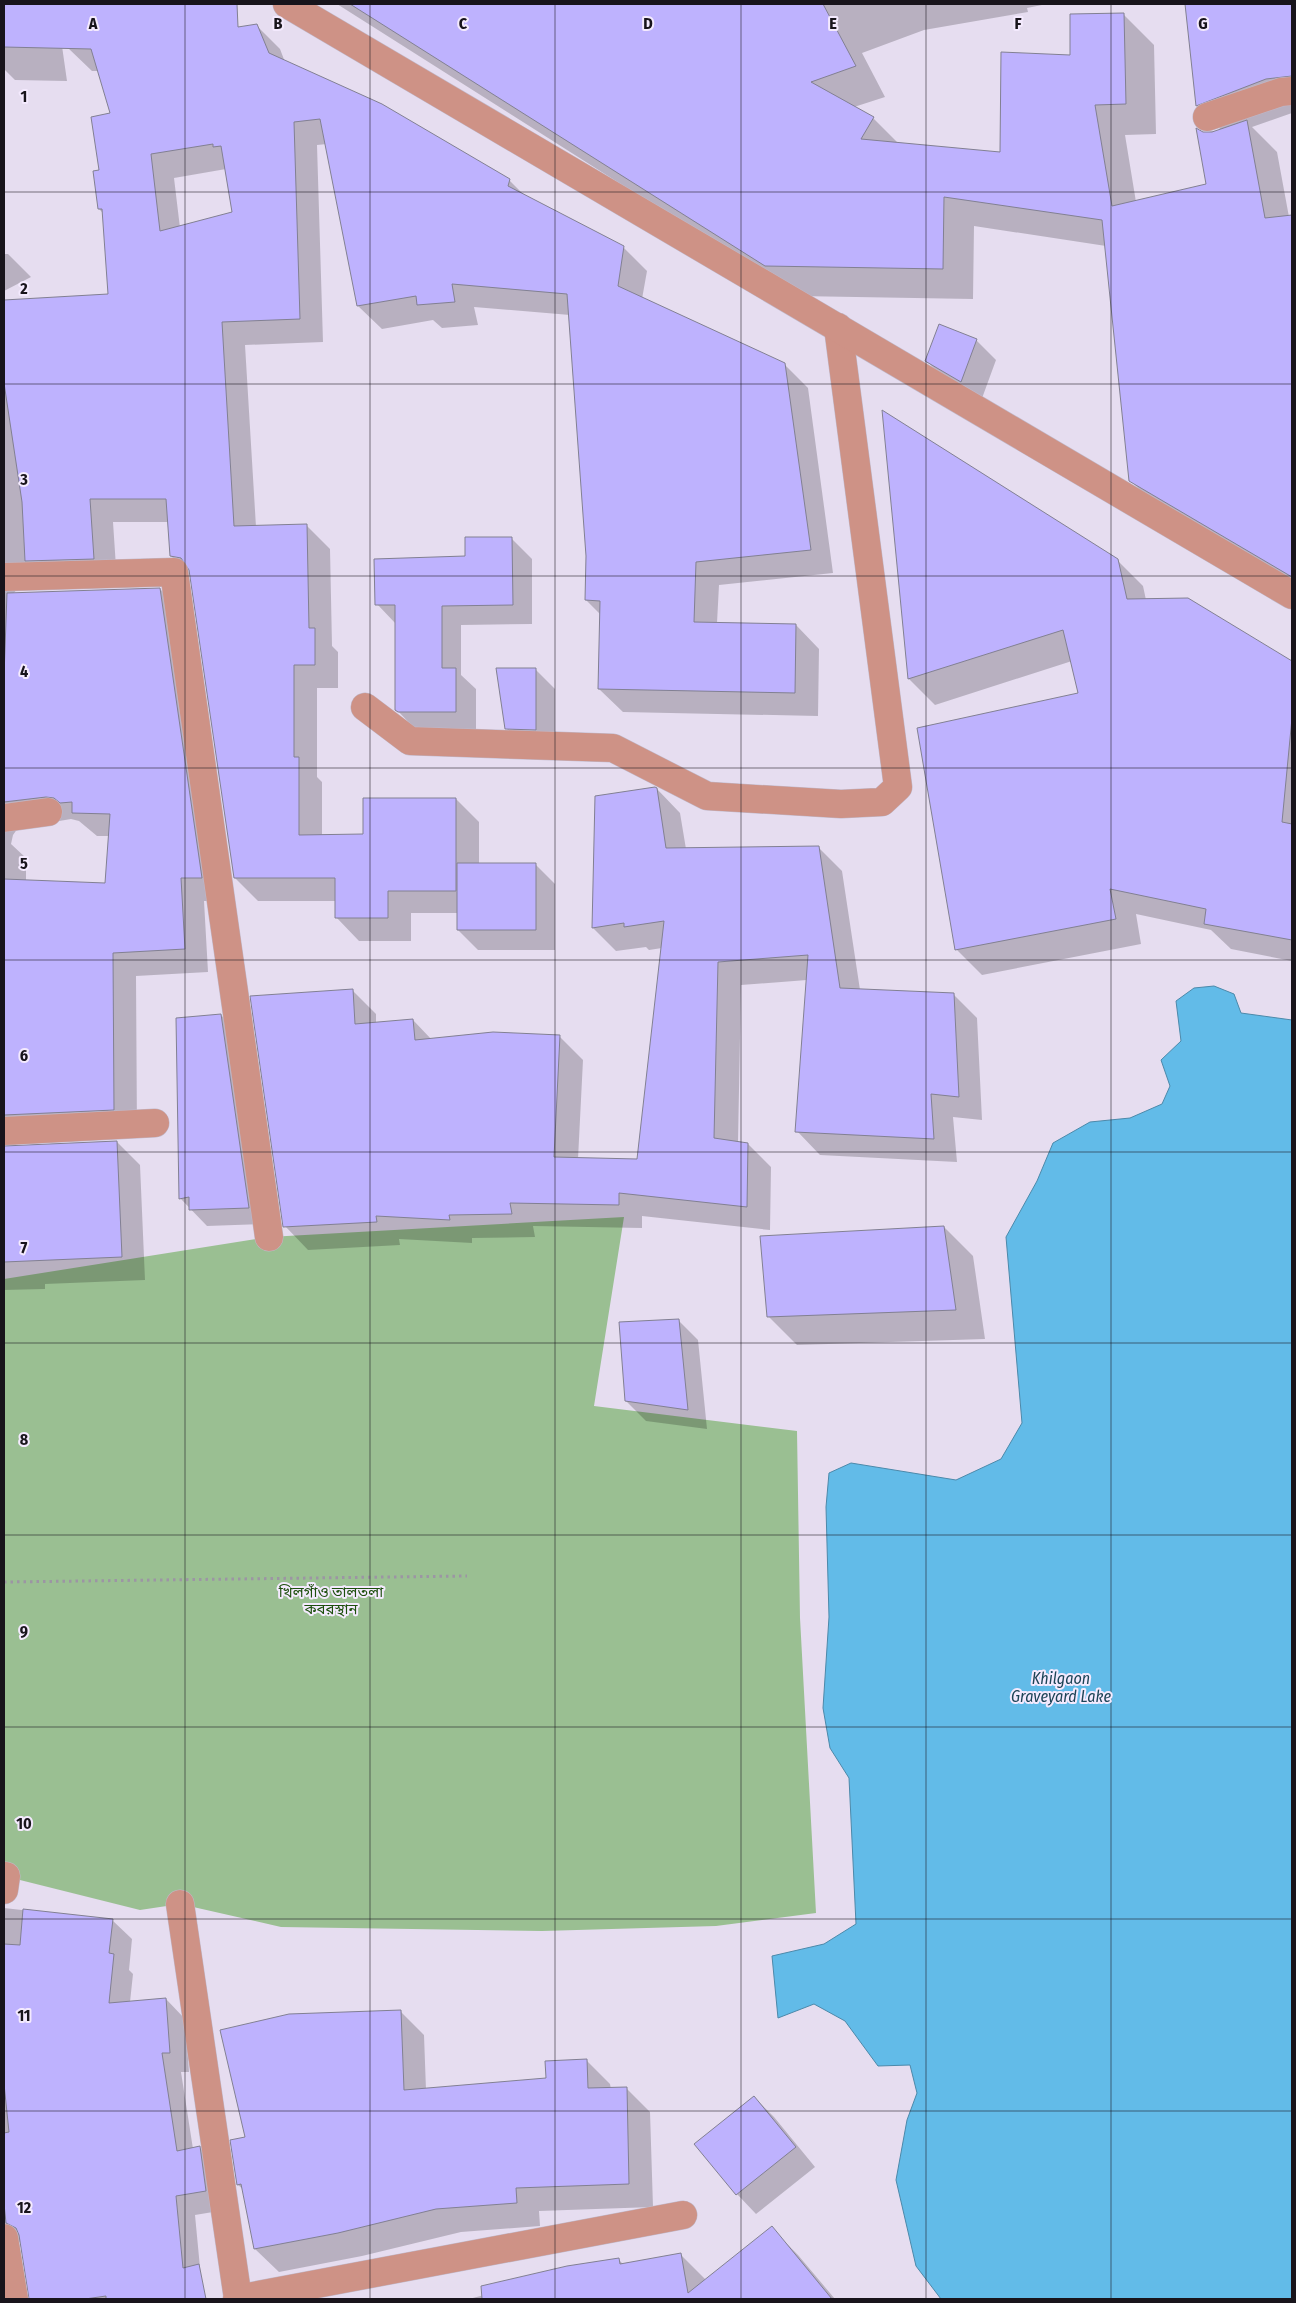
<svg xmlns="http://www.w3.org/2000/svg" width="1296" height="2303" font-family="'Fira Sans Condensed','Noto Sans Bengali',sans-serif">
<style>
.green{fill:#9abf92}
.water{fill:#62bbe8;stroke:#4c89aa}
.shadow{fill:#0003;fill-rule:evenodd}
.building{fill:#beb2fe;stroke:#828092;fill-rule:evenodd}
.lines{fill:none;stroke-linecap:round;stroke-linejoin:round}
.minor-casing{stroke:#c1b9ca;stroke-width:29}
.tertiary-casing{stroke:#c1b9ca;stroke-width:29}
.path{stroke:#9c95a4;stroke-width:3;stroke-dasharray:2.5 4;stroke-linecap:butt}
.minor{stroke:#ce9286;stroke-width:28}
.tertiary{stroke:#ce9286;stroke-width:28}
.grid{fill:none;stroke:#18141b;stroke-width:1;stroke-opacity:0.55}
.labels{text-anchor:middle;stroke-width:4;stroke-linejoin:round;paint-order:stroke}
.park-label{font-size:15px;fill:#1c4f0c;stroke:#f4eafe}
.water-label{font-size:16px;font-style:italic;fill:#1c4356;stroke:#f4eafe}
.grid-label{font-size:16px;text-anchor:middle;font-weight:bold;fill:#18141b;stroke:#f4eafe;stroke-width:4;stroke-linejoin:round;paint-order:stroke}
</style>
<rect width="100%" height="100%" fill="#e6ddf0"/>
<path class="green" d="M 624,1217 L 594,1406 L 797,1431 L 800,1618 L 816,1913 L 716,1926 L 542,1931 L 281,1927 L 180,1904 L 140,1910 L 4,1876 L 4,1279 L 269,1237 Z"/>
<path class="water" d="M 1214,986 L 1234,994 L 1241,1013 L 1292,1020 L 1292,2299 L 941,2299 L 916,2266 L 896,2180 L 907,2120 L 917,2093 L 910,2065 L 878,2066 L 845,2021 L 814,2004 L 778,2018 L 772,1956 L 824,1944 L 856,1924 L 849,1778 L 830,1748 L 823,1708 L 829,1617 L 826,1507 L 829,1473 L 851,1463 L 956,1480 L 1001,1459 L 1022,1423 L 1006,1237 L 1037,1181 L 1053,1143 L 1090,1122 L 1130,1118 L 1162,1104 L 1170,1086 L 1161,1060 L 1181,1041 L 1176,1001 L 1194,988 Z"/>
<path class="shadow" d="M 4,4 L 56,4 L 67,81 L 15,80 L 4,69 Z
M 70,4 L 178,4 L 181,38 L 256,25 L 280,49 L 285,62 L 509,180 L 525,196 L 623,247 L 647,271 L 642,299 L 784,364 L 808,388 L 833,573 L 719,585 L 717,623 L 796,625 L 819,649 L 818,716 L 623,712 L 599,689 L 601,615 L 586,600 L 588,556 L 570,315 L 474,307 L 478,325 L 442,328 L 433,320 L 382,329 L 358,306 L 327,144 L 317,145 L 323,342 L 245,345 L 256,527 L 307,526 L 330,549 L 332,646 L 338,652 L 338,688 L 317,688 L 317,777 L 322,782 L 322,836 L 365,836 L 456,799 L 479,822 L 479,864 L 535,864 L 555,884 L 555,950 L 478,950 L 458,930 L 458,913 L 411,913 L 411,941 L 359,941 L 336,917 L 336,901 L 258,901 L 235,878 L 192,577 L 171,556 L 169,522 L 113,522 L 117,582 L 19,587 L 13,594 L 160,589 L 184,613 L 225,901 L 204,901 L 208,972 L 136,976 L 137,1133 L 19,1141 L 13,1147 L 117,1142 L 140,1165 L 145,1280 L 45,1284 L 45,1289 L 4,1290 L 4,301 L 109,296 L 104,214 L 99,209 L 101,171 L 112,114 L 99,71 L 92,71 L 68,48 ZM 226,169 L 234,213 L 180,228 L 174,178 ZM 71,819 L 79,821 L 97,836 L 109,836 L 106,884 L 26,881 L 26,858 L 11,844 L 13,835 L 18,828 Z
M 337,4 L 1047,4 L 1027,8 L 1028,12 L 924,30 L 862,53 L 885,97 L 854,107 L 873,118 L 899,144 L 1001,153 L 1072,56 L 1124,15 L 1154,45 L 1156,134 L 1125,135 L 1136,202 L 1208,185 L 1203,133 L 1221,130 L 1197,106 L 1187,4 L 1292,4 L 1292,113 L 1252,127 L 1277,152 L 1289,217 L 1292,216 L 1292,590 L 1161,511 L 1130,480 L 1106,246 L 974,226 L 973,299 L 797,296 Z
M 4,254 L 8,254 L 31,277 L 4,291 Z
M 976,340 L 996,360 L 981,401 L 946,381 L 927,361 Z
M 883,413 L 1117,560 L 1143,586 L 1146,600 L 1188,599 L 1292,663 L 1292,961 L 1231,949 L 1211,930 L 1136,914 L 1141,944 L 982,975 L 956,949 L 1080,694 L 1072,661 L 935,705 L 909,679 Z
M 512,539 L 532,559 L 532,624 L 461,625 L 461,675 L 476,689 L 476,732 L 416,730 L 396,709 L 396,624 L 377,604 Z
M 535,669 L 555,689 L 555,749 L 526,748 L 506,728 Z
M 657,789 L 680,813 L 686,849 L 818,847 L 842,871 L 860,990 L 953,994 L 977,1018 L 982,1120 L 953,1117 L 957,1162 L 820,1155 L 797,1131 L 807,980 L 741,985 L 738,1142 L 748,1144 L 771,1167 L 770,1230 L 642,1216 L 642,1228 L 533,1226 L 535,1237 L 472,1238 L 472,1243 L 399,1239 L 400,1245 L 308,1250 L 285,1226 L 352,990 L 376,1014 L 376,1024 L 413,1020 L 432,1040 L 560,1037 L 583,1060 L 578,1159 L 638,1161 L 662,948 L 649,950 L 646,947 L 616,951 L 593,928 Z
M 221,1015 L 238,1032 L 265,1224 L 207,1226 L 180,1198 Z
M 944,1227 L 973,1256 L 985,1339 L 797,1345 L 768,1316 Z
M 678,1320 L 698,1340 L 707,1429 L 646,1421 L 626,1401 Z
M 4,1908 L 112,1920 L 132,1939 L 129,1970 L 133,1974 L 130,2002 L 166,1999 L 185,2019 L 189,2072 L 181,2072 L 193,2149 L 199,2147 L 219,2167 L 225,2210 L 195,2215 L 203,2299 L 30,2299 L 22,2241 L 13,2246 L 4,2299 Z
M 400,2011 L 424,2035 L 426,2090 L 547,2079 L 587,2061 L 610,2084 L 611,2089 L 626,2088 L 650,2112 L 653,2207 L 539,2211 L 540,2226 L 461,2232 L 362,2256 L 279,2272 L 255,2249 L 244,2190 L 238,2185 L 246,2138 Z
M 754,2097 L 774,2117 L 815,2167 L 756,2214 L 737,2194 Z
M 771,2228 L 798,2255 L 835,2299 L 469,2299 L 619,2260 L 624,2265 L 681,2255 L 706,2280 Z"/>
<path class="building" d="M 4,4 L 237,4 L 238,27 L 257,24 L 269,53 L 382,104 L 510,179 L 508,186 L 624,246 L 618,286 L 785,363 L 811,550 L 696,562 L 694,622 L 796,624 L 795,693 L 598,689 L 600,601 L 585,600 L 586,556 L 567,294 L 452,284 L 455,302 L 417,305 L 416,296 L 357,306 L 320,119 L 294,122 L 300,319 L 222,322 L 234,526 L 307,524 L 309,628 L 315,628 L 315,665 L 294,665 L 294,757 L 299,757 L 299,835 L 363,834 L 363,798 L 456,798 L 456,891 L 388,891 L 388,918 L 335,918 L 335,878 L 234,878 L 189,570 L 181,558 L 170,556 L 166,499 L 90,499 L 94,559 L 25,561 L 22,502 L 4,383 L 4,300 L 108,294 L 102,209 L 98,209 L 93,171 L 99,170 L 91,117 L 110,113 L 91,49 L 4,47 ZM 213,144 L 213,147 L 221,146 L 232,212 L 160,231 L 151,154 Z
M 350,4 L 823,4 L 856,66 L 811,82 L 874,117 L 861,139 L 1000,152 L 1001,52 L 1070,55 L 1070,14 L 1124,13 L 1126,104 L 1095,105 L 1112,206 L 1206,184 L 1196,128 L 1203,132 L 1212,132 L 1247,120 L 1265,218 L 1292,215 L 1292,577 L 1129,481 L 1102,220 L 944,197 L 943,269 L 765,266 Z
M 1185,4 L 1292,4 L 1292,76 L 1266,79 L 1196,106 Z
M 939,324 L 977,339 L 961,382 L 925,361 Z
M 882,410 L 1118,559 L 1127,599 L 1188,598 L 1292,661 L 1292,718 L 1282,822 L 1292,824 L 1292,940 L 1204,924 L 1206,909 L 1110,889 L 1116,919 L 955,950 L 917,728 L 1078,693 L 1063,630 L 908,679 Z
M 465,537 L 512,537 L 513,605 L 442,606 L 442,668 L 456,668 L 456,712 L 398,712 L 395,710 L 395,605 L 375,605 L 374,559 L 465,556 Z
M 160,588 L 202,878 L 181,878 L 185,949 L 113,953 L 114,1110 L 4,1115 L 4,879 L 105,883 L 110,814 L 72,813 L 72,802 L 60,803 L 54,798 L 46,797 L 4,802 L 4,676 L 7,593 Z
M 496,668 L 536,668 L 536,730 L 505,729 Z
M 655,787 L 657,788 L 666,848 L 819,846 L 840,988 L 954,993 L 959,1097 L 931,1094 L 934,1139 L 795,1132 L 808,955 L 718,962 L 714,1138 L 748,1143 L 747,1207 L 619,1193 L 619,1205 L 510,1203 L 512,1214 L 449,1215 L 450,1220 L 376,1216 L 377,1222 L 283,1227 L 250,996 L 353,989 L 355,1024 L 413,1019 L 415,1040 L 493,1032 L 560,1035 L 554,1157 L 637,1159 L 664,921 L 624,927 L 624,923 L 592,928 L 595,796 Z
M 457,863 L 536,863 L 536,930 L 457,930 Z
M 221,1014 L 249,1208 L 189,1210 L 189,1197 L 179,1199 L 176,1018 Z
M 117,1141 L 122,1257 L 4,1262 L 4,1146 Z
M 944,1226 L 956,1310 L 767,1317 L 760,1236 Z
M 679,1319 L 688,1410 L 625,1401 L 619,1322 Z
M 23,1909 L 113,1919 L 109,1953 L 114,1954 L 109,2003 L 166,1998 L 170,2053 L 162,2053 L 177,2151 L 200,2146 L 206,2191 L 176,2196 L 183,2268 L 199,2264 L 206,2299 L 106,2299 L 106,2296 L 85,2299 L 29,2299 L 19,2235 L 16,2228 L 6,2223 L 4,2204 L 4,2133 L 9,2132 L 4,2084 L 4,1944 L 20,1945 Z
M 401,2010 L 404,2090 L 546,2078 L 545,2061 L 587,2059 L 588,2088 L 627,2087 L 629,2184 L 516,2188 L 517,2203 L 436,2209 L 338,2233 L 254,2249 L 241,2184 L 237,2185 L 230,2140 L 245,2137 L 220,2030 L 289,2014 Z
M 754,2096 L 796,2147 L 736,2195 L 694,2144 Z
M 772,2226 L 832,2299 L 482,2299 L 481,2286 L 567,2266 L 619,2258 L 620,2264 L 681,2253 L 688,2293 Z"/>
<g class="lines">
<g class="minor-casing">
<path id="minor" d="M 1207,117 L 1281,92 L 1292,91
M 4,577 L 174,572 L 269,1237
M 365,707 L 410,741 L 613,748 L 707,796 L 841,804 L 882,802 L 898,787 L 838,327
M 4,818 L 48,812
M 4,1131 L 155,1123
M 4,1890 L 6,1876
M 180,1904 L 238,2299
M 4,2238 L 14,2299
M 237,2299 L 683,2215"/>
</g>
<g class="tertiary-casing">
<path id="tertiary" d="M 287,4 L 1292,595"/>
</g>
<path class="path" d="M 4,1582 L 467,1576"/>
<use href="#minor" class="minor"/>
<use href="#tertiary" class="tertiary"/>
</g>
<path class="grid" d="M 185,4 L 185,2299M 370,4 L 370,2299M 555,4 L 555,2299M 741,4 L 741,2299M 926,4 L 926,2299M 1111,4 L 1111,2299M 4,192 L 1292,192M 4,384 L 1292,384M 4,576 L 1292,576M 4,768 L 1292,768M 4,960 L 1292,960M 4,1152 L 1292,1152M 4,1343 L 1292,1343M 4,1535 L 1292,1535M 4,1727 L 1292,1727M 4,1919 L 1292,1919M 4,2111 L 1292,2111"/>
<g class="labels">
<g class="park-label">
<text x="331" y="1597">খিলগাঁও তালতলা<tspan x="331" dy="17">কবরস্থান</tspan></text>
</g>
<g class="water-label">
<text x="1061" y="1684">Khilgaon<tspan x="1061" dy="18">Graveyard Lake</tspan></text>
</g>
</g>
<g class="grid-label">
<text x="93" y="29">A</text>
<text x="278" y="29">B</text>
<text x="463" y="29">C</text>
<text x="648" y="29">D</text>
<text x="833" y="29">E</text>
<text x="1018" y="29">F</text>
<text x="1203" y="29">G</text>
<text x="24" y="102">1</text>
<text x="24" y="294">2</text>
<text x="24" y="485">3</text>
<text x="24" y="677">4</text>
<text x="24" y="869">5</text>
<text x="24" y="1061">6</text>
<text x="24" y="1253">7</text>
<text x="24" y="1445">8</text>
<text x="24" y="1637">9</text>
<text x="24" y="1829">10</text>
<text x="24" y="2021">11</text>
<text x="24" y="2213">12</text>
</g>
<rect width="1296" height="2303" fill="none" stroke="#18141b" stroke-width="10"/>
</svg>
